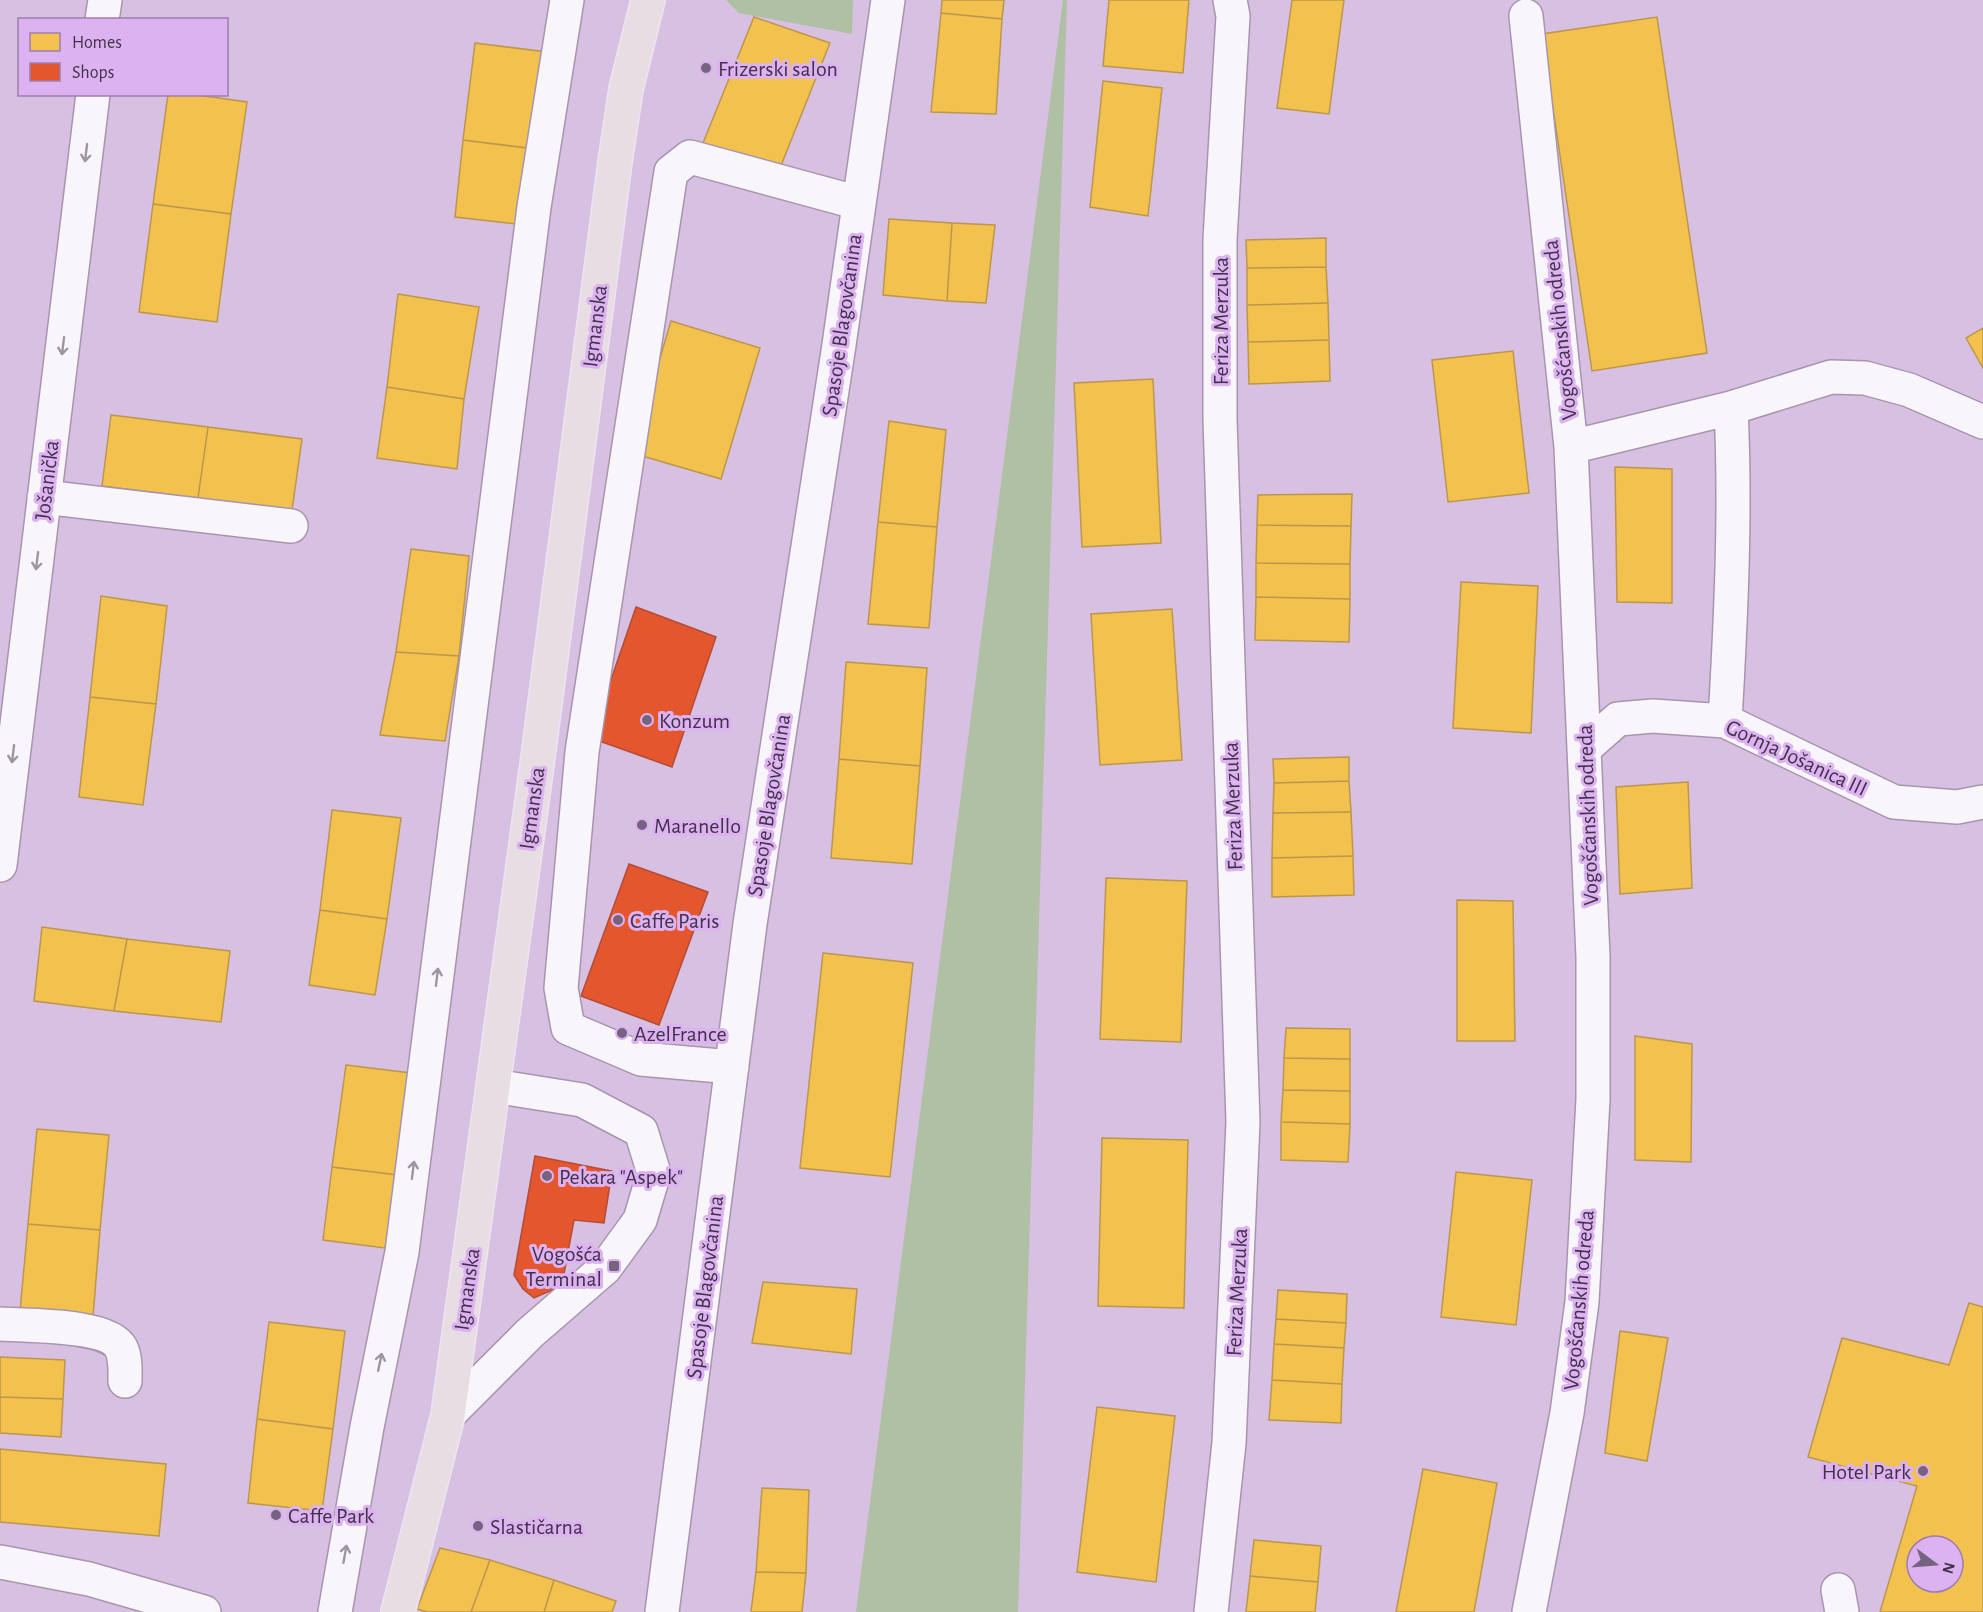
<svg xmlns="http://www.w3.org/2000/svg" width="1983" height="1612" font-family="'Alegreya Sans',sans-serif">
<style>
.green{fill:#afc0a4}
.homes{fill:#f2c14e;stroke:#bd964d;stroke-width:1.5;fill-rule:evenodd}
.shops{fill:#e4572e;stroke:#b34c36;stroke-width:1.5}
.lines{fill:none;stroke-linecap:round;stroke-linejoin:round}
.minor-casing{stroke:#a795af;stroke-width:36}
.major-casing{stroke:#ede3f2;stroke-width:36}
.minor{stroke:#f9f6fb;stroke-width:33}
.major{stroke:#e8dde3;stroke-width:33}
.oneway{stroke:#9e94a2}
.poi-dot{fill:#76637f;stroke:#dcb2f0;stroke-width:2}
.labels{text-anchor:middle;stroke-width:6;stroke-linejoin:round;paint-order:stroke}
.poi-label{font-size:22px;fill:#42314a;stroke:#dcb2f0;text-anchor:start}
.street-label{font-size:22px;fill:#42314a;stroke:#dcb2f0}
</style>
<rect width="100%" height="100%" fill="#d7c0e2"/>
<path class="green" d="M 726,0 L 853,0 L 852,34 L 739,13 Z
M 1063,0 L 1067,0 L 1018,1612 L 856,1612 Z"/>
<path class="homes" d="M 942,0 L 1004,0 L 1002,19 L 941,13 Z
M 1109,0 L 1189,0 L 1183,73 L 1103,66 Z
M 1292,0 L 1344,0 L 1329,114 L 1277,108 Z
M 941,13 L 1002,19 L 996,114 L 931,112 Z
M 754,17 L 830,43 L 778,173 L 703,143 Z
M 1657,17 L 1707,353 L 1592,371 L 1542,34 Z
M 475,43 L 547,52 L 535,149 L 463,140 Z
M 1103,81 L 1162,88 L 1148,216 L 1090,207 Z
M 168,94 L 190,94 L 247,102 L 231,214 L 153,204 Z
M 463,140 L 535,149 L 526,225 L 455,217 Z
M 153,204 L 231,214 L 217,322 L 139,312 Z
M 889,219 L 952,223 L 947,301 L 883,295 Z
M 952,223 L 995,225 L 986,303 L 947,301 Z
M 1326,238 L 1326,267 L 1247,268 L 1246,240 Z
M 1326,267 L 1328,303 L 1247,305 L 1247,268 Z
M 398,294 L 479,307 L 464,399 L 387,387 Z
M 1328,303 L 1329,340 L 1248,342 L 1247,305 Z
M 671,321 L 760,348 L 721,479 L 632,453 Z
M 1983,328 L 1983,368 L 1966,338 Z
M 1329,340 L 1330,381 L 1249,384 L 1248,342 Z
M 1513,351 L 1529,493 L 1448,502 L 1432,360 Z
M 1153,379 L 1161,543 L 1082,547 L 1074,383 Z
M 387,387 L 464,399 L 457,469 L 377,458 Z
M 111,415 L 208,427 L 198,498 L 102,486 Z
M 889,421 L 946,430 L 937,527 L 878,522 Z
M 208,427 L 302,439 L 292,510 L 198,498 Z
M 1615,467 L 1672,469 L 1672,603 L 1617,602 Z
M 1352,494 L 1351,526 L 1257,525 L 1258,495 Z
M 878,522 L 937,527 L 929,628 L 868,624 Z
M 1257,525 L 1351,526 L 1350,564 L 1256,563 Z
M 411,549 L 469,556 L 459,656 L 396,652 Z
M 1256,563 L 1350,564 L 1350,599 L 1256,597 Z
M 1461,582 L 1538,586 L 1531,733 L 1453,728 Z
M 101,596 L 167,606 L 156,704 L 90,697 Z
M 1256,597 L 1350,599 L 1349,642 L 1255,640 Z
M 1172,609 L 1182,760 L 1100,765 L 1091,614 Z
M 396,652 L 459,656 L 445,741 L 380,735 Z
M 846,662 L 927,668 L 920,766 L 839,759 Z
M 90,697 L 156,704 L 143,805 L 79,797 Z
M 1349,757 L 1349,781 L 1274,783 L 1273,759 Z
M 839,759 L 920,766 L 912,864 L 831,858 Z
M 1349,781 L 1351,812 L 1273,813 L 1274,783 Z
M 1688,782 L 1692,888 L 1620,894 L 1616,787 Z
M 332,810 L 401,818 L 387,919 L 320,910 Z
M 1351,812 L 1353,856 L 1272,858 L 1273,813 Z
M 1353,856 L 1354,895 L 1272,897 L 1272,858 Z
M 1106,878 L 1187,881 L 1181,1042 L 1100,1039 Z
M 1457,900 L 1513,901 L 1515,1041 L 1457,1041 Z
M 320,910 L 387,919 L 375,995 L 309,985 Z
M 42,927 L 127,939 L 114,1011 L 34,1001 Z
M 127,939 L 230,951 L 221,1022 L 114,1011 Z
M 823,953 L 913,963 L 890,1177 L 800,1168 Z
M 1286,1028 L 1350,1029 L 1350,1059 L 1284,1058 Z
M 1635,1036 L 1692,1044 L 1691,1162 L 1635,1160 Z
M 1284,1058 L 1350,1059 L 1350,1091 L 1283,1090 Z
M 346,1065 L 411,1073 L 398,1175 L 332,1167 Z
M 1283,1090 L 1350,1091 L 1350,1124 L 1281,1122 Z
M 1281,1122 L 1350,1124 L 1348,1162 L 1281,1160 Z
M 37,1129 L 109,1135 L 100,1230 L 28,1224 Z
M 1102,1138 L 1188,1140 L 1184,1308 L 1098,1306 Z
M 332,1167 L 398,1175 L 385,1248 L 323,1240 Z
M 1456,1172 L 1532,1180 L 1516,1325 L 1441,1317 Z
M 28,1224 L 100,1230 L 92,1329 L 19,1322 Z
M 763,1282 L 857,1289 L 851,1354 L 752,1343 Z
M 1278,1290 L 1347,1294 L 1346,1323 L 1276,1319 Z
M 1969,1303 L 1983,1307 L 1983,1612 L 1880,1612 L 1917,1486 L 1808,1457 L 1842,1338 L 1949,1365 ZM 1917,1546 L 1953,1546 L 1953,1582 L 1917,1582 Z
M 1276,1319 L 1346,1323 L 1344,1348 L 1274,1344 Z
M 269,1322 L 345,1331 L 333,1429 L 257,1419 Z
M 1620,1331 L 1668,1338 L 1647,1461 L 1605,1453 Z
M 1274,1344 L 1344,1348 L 1342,1384 L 1272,1380 Z
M 0,1357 L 65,1360 L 63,1399 L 0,1397 Z
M 1272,1380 L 1342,1384 L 1341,1423 L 1269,1420 Z
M 0,1397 L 63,1399 L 61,1437 L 0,1433 Z
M 1097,1407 L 1175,1416 L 1156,1582 L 1077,1572 Z
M 257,1419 L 333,1429 L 322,1511 L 248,1503 Z
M 0,1449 L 166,1464 L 159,1536 L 0,1522 Z
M 1423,1469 L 1497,1483 L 1474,1612 L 1396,1612 Z
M 762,1488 L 809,1490 L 806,1573 L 756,1572 Z
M 1254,1540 L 1321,1546 L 1318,1582 L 1250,1576 Z
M 440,1548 L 490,1560 L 471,1612 L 427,1612 L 417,1609 Z
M 490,1560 L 554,1580 L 544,1612 L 471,1612 Z
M 756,1572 L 806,1573 L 802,1612 L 751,1612 Z
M 1250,1576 L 1318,1582 L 1315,1612 L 1246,1612 Z
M 554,1580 L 616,1601 L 612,1612 L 544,1612 Z"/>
<path class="shops" d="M 636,607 L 716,637 L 672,767 L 591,738 Z
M 629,864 L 708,892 L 659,1025 L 581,996 Z
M 535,1156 L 612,1171 L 604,1223 L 574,1220 L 564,1274 L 557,1288 L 534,1298 L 523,1289 L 514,1275 Z"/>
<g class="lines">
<g class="minor-casing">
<path id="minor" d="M 1526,16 L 1571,447 L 1593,957 L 1593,1099 L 1582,1302 L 1567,1413 L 1529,1612
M 102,20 L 105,0
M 1571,447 L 1731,408 L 1831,377 L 1865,378 L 1909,390 L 1983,422
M 44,497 L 291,526
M 1725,721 C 1731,616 1736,512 1731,408
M 1584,749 L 1618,719 L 1653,716 L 1725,721 L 1894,802 L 1957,807 L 1983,802
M 0,865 L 93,94
M 732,1067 L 641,1059 L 568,1028 L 561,988 L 582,752 L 671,172 L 690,157 L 859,203
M 0,1324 C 26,1326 109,1324 121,1348 C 126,1358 125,1371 125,1381
M 448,1415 L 530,1333 L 605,1268 L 640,1220 L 654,1173 L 641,1131 L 582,1100 L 494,1086
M 0,1562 L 89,1579 L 204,1612
M 1838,1590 L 1842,1612
M 335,1612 L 367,1427 L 402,1252 L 534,207 L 567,0
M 662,1612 L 750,924 L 839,345 L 888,0
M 1211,1612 L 1229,1443 L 1243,1122 L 1220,419 L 1220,239 L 1233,16 L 1230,0"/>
</g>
<g class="major-casing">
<path id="major" d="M 398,1612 L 448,1415 L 538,757 L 615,162 L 626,89 L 648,0"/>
</g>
<use href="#minor" class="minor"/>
<use href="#major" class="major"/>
</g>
<defs><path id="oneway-shaft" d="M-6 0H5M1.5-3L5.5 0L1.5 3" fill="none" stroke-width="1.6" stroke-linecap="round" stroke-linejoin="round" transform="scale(1.5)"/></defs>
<g class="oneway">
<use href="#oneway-shaft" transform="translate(86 153) rotate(97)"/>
<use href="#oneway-shaft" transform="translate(63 346) rotate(97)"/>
<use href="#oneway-shaft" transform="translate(37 561) rotate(97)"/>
<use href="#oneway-shaft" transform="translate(13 754) rotate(97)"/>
<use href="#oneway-shaft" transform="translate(437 977) rotate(-83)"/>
<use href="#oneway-shaft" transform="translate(413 1170) rotate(-83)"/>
<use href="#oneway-shaft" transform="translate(380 1362) rotate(-78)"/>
<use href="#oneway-shaft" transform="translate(345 1554) rotate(-80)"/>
</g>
<g class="poi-dot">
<circle cx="706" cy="68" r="6"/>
<circle cx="647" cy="720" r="6"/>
<circle cx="642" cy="825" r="6"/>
<circle cx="618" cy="920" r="6"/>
<circle cx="622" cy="1033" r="6"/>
<circle cx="547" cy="1176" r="6"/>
<rect x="608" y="1260" width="12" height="12" rx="3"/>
<circle cx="1923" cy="1471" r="6"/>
<circle cx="276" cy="1515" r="6"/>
<circle cx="478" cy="1526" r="6"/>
</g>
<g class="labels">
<g class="poi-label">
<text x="718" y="76">Frizerski salon</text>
<text x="659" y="728">Konzum</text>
<text x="654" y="833">Maranello</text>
<text x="630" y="928">Caffe Paris</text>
<text x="634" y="1041">AzelFrance</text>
<text x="559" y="1184">Pekara "Aspek"</text>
<text x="602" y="1261" text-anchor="end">Vogošća<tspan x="602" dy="25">Terminal</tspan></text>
<text x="1911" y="1479" text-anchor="end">Hotel Park</text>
<text x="288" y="1523">Caffe Park</text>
<text x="490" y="1534">Slastičarna</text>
</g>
<g class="street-label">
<text transform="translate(1220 321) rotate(-90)" y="8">Feriza Merzuka</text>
<text transform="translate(841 325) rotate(-82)" y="8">Spasoje Blagovčanina</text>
<text transform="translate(594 326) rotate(-83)" y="8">Igmanska</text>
<text transform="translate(1559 330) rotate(-96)" y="8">Vogošćanskih odreda</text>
<text transform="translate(46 480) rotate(-83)" y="8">Jošanička</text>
<text transform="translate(1797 757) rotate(25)" y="8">Gornja Jošanica III</text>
<text transform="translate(768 805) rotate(-81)" y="8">Spasoje Blagovčanina</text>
<text transform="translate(1232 806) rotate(-92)" y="8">Feriza Merzuka</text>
<text transform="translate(531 808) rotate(-82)" y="8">Igmanska</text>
<text transform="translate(1587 815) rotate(-92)" y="8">Vogošćanskih odreda</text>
<text transform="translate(704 1287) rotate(-83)" y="8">Spasoje Blagovčanina</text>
<text transform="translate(466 1289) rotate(-82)" y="8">Igmanska</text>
<text transform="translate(1236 1292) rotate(-87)" y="8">Feriza Merzuka</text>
<text transform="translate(1578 1300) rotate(-85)" y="8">Vogošćanskih odreda</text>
</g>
</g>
<rect x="18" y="18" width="210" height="78" fill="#dcb2f0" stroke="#9e7eae" stroke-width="1.5"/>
<rect x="30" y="33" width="30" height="18" fill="#f2c14e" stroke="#9e7eae" stroke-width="1.5"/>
<text x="72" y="48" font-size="18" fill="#42314a">Homes</text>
<rect x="30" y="63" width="30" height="18" fill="#e4572e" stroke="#9e7eae" stroke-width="1.5"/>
<text x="72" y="78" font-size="18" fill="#42314a">Shops</text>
<g transform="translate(1935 1564) rotate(106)"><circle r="28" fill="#dcb2f0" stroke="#9e7eae" stroke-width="1.5"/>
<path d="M0-4.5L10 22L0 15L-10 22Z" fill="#76637f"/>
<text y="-9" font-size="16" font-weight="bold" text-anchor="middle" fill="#42314a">N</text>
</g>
</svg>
